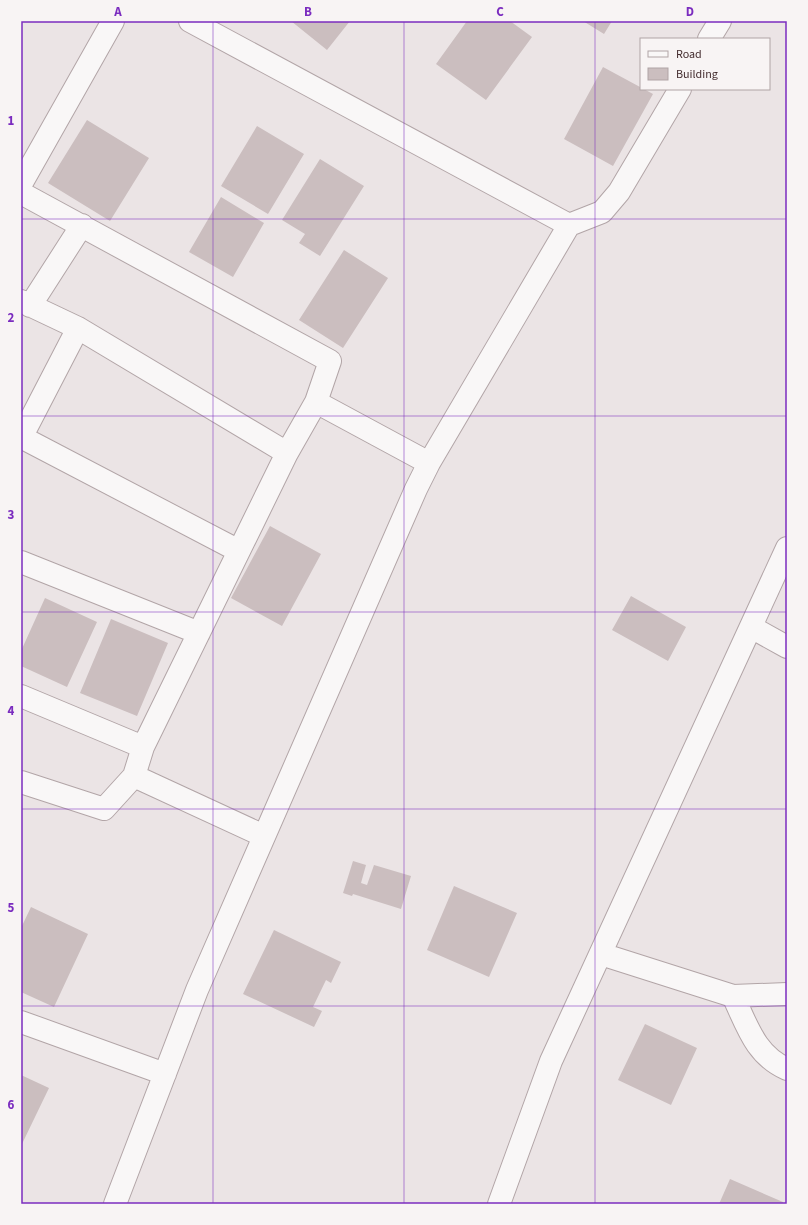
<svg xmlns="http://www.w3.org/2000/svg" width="808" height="1225" font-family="'Source Sans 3',sans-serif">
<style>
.building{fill:#cbbebf}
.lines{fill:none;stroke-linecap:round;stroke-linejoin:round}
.street-casing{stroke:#b2a5a7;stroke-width:24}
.street{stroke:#f9f7f7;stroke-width:22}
.grid{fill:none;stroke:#7b2cbf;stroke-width:1;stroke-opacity:0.55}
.neatline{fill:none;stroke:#7b2cbf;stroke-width:1.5}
.grid-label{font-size:13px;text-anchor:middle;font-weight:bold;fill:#7b2cbf}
</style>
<rect width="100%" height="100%" fill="#ebe4e5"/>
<path class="building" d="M 291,21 L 350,21 L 327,50 Z
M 467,21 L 510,21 L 532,37 L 486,100 L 436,64 Z
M 583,21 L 612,21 L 604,34 Z
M 603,67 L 653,94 L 613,166 L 564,139 Z
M 87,120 L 149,158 L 110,221 L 48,183 Z
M 257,126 L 304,154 L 268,214 L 221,186 Z
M 320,159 L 364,186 L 320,256 L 299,243 L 305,234 L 282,220 Z
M 221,197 L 264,223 L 233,277 L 189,252 Z
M 344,250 L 388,278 L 343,348 L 299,320 Z
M 270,526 L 321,554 L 282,626 L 231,598 Z
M 631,596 L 686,627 L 668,661 L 612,630 Z
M 45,598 L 97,622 L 67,687 L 21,666 L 21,651 Z
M 111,619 L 168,643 L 137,716 L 80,693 Z
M 353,861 L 366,865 L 361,883 L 367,885 L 374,865 L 411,876 L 401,909 L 353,894 L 352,896 L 343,893 Z
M 454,886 L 517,913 L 489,977 L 427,950 Z
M 31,907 L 88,934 L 54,1007 L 21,992 L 21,928 Z
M 274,930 L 341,962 L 331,983 L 326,980 L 313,1007 L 322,1011 L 314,1027 L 243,994 Z
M 645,1024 L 697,1048 L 671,1105 L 618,1080 Z
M 21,1075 L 49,1088 L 21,1146 Z
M 730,1179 L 783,1202 L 783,1204 L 719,1204 Z"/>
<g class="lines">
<g class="street-casing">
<path id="street" d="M 709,39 L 720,21
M 21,184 L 113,21
M 21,193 L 330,361 L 316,402
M 569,225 L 602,212 L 619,192 L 680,89
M 21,301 L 78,328 L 287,453 L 316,402 L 429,463
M 30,306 L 82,225
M 21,437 L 239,551
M 21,438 L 78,328
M 21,562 L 199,633
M 751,627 L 787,647
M 21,696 L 143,747 L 134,776 L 264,836
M 143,747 L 287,453
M 21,782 L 104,809 L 134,776
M 601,954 L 733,996 L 787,994
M 733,996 C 747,1025 755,1055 787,1069
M 21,1022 L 165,1074
M 115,1204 L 197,990 L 416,489 L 429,463 L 569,225 L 190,21
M 499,1204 L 551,1061 L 787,548"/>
</g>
<use href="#street" class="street"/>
</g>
<path class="grid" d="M 213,21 L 213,1204M 404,21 L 404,1204M 595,21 L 595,1204M 21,219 L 787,219M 21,416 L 787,416M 21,612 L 787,612M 21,809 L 787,809M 21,1006 L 787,1006"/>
<rect width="808" height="1225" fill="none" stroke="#f8f4f4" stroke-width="44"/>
<rect x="640" y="38" width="130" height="52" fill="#f8f4f4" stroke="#b0a4a5"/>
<rect x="648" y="51" width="20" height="6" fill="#f9f7f7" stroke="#b0a4a5"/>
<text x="676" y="58" font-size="12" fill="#432c2e">Road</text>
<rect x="648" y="68" width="20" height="12" fill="#cbbebf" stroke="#b0a4a5"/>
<text x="676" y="78" font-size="12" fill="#432c2e">Building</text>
<rect x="22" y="22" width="764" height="1181" class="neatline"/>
<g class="grid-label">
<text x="118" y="16">A</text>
<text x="308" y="16">B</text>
<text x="500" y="16">C</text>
<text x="690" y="16">D</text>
<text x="11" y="125">1</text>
<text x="11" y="322">2</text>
<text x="11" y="519">3</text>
<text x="11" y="715">4</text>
<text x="11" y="912">5</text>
<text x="11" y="1109">6</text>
</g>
</svg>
